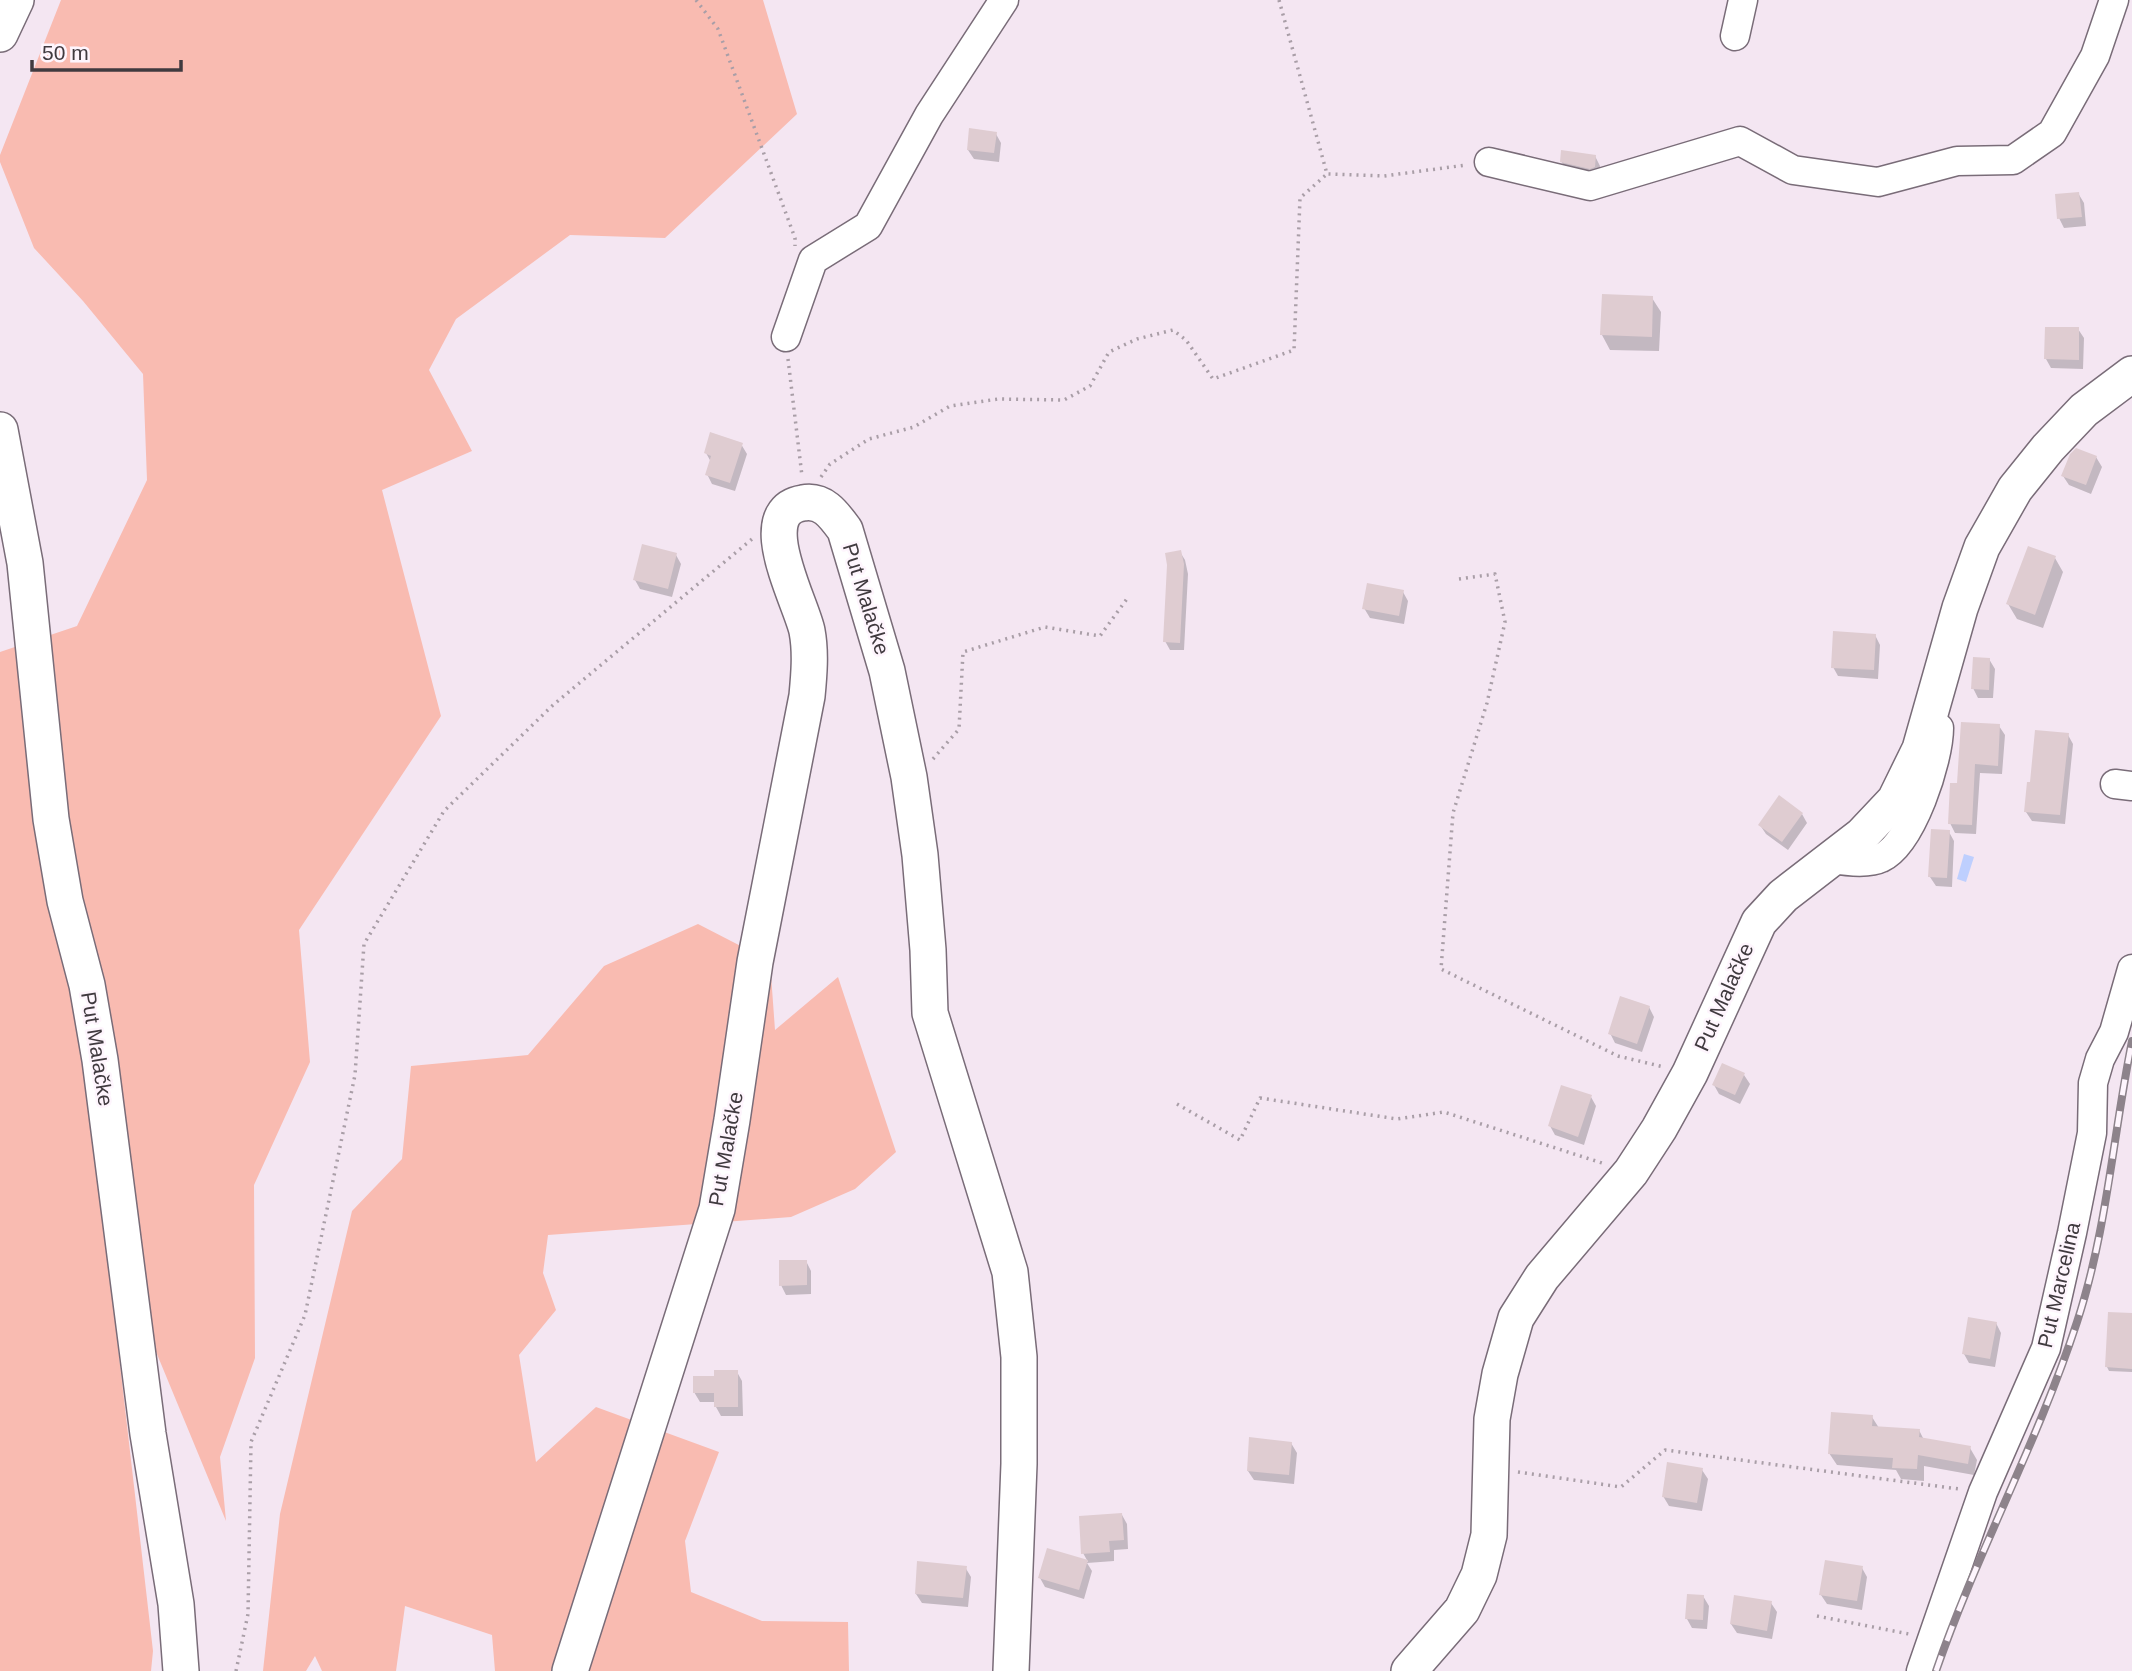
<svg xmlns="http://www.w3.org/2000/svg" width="2132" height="1671" font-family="Arial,sans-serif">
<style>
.green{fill:#f9bbb1}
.water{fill:#becffe}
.shadow{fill:#0003}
.building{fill:#dfccd1}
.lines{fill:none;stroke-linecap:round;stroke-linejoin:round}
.minor-casing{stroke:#796c78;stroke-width:31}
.major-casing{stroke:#796c78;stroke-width:38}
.path{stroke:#a99ea7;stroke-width:3.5;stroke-dasharray:2 5;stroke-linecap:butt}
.minor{stroke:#fff;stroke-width:28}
.major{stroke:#fff;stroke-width:35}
.rail-casing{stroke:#8d838b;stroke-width:8}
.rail{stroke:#fef5fd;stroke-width:5;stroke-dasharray:16;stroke-linecap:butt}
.labels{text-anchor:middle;stroke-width:5;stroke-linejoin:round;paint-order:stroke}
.street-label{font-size:21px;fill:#403a3f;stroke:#fef5fd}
</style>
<rect width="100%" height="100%" fill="#f4e6f2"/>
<path class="green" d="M 61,0 L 763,0 L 797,114 L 665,238 L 570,235 L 456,319 L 429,370 L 472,451 L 382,490 L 441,716 L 299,930 L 310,1062 L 254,1185 L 255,1358 L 220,1457 L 226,1521 L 104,1226 L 153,1651 L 151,1671 L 0,1671 L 0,652 L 77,626 L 147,480 L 143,374 L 83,301 L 34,248 L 0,162 L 0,155 Z
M 698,924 L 770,961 L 775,1030 L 838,977 L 896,1152 L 855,1189 L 791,1217 L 548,1235 L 543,1273 L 556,1310 L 519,1355 L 536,1462 L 596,1407 L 719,1452 L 685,1541 L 691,1592 L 762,1621 L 848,1622 L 849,1671 L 495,1671 L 492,1635 L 405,1606 L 396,1671 L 322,1671 L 315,1656 L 306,1671 L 263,1671 L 280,1514 L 352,1211 L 402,1159 L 411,1066 L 528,1055 L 604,966 Z"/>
<path class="water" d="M 1964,854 L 1974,857 L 1966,882 L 1957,879 Z"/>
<path class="shadow" d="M 996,134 L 1001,143 L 999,162 L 974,159 L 968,150 Z
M 1595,156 L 1600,166 L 1599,177 L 1567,171 L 1561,161 Z
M 2078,193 L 2084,203 L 2086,226 L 2064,228 L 2059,218 Z
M 1652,298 L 1661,312 L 1659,351 L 1610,350 L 1602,335 Z
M 2078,329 L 2084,338 L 2083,369 L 2051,368 L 2046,359 Z
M 741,444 L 747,454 L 735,491 L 712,484 L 707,474 L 711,462 L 706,453 Z
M 2096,457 L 2102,467 L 2091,494 L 2069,485 L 2063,476 Z
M 1180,552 L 1185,560 L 1188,574 L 1184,650 L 1170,650 L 1165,641 Z
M 676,555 L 681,564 L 672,597 L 640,589 L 635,580 Z
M 2055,558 L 2063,572 L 2043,628 L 2017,619 L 2008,604 Z
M 1403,592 L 1408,601 L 1404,624 L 1370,618 L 1364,608 Z
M 1875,635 L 1880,645 L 1878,679 L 1838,676 L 1833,667 Z
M 1989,659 L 1995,669 L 1993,698 L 1978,698 L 1973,688 Z
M 1999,726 L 2005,735 L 2002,774 L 1980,773 L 1976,834 L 1955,833 L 1950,823 L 1959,785 Z
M 2068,735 L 2073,744 L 2065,824 L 2032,821 L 2026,812 L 2032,784 Z
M 1802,814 L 1807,823 L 1788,850 L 1766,834 L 1760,825 Z
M 1949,832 L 1954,841 L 1952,887 L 1936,886 L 1930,877 Z
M 1649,1007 L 1654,1017 L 1642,1052 L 1615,1043 L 1610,1033 Z
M 1744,1075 L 1750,1084 L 1740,1104 L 1719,1094 L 1714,1085 Z
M 1591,1097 L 1596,1106 L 1584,1145 L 1555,1135 L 1550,1126 Z
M 806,1261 L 811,1271 L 811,1294 L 786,1295 L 781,1285 Z
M 2132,1315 L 2132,1372 L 2109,1371 L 2107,1367 Z
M 1996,1323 L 2001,1333 L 1995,1367 L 1969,1363 L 1964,1354 Z
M 737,1372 L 742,1381 L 743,1416 L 721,1416 L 716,1407 L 716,1402 L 700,1402 L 694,1392 L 716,1377 Z
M 1872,1417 L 1879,1428 L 1919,1430 L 1924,1440 L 1970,1448 L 1977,1460 L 1974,1475 L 1924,1466 L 1924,1481 L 1901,1479 L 1896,1470 L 1837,1465 L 1829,1453 Z
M 1291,1443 L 1297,1453 L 1294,1484 L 1254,1480 L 1248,1471 Z
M 1702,1470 L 1708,1479 L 1702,1511 L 1669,1506 L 1663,1496 Z
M 1122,1515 L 1127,1524 L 1128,1549 L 1114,1550 L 1114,1561 L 1087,1563 L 1092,1571 L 1084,1599 L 1045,1587 L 1040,1578 L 1048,1550 L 1088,1562 L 1083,1553 Z
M 965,1567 L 971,1577 L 968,1607 L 922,1603 L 916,1594 Z
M 1862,1568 L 1867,1577 L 1862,1610 L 1827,1604 L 1821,1595 Z
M 1703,1596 L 1709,1606 L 1707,1629 L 1692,1628 L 1687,1619 Z
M 1771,1603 L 1777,1612 L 1772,1639 L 1737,1633 L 1731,1624 Z"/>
<path class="building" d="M 969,128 L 997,132 L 994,153 L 967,150 Z
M 1561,150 L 1596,155 L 1595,167 L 1590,169 L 1560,162 Z
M 2079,192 L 2082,217 L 2057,219 L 2055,194 Z
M 1602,294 L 1653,296 L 1652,337 L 1600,335 Z
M 2045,327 L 2079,327 L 2079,360 L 2044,359 Z
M 710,432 L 743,443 L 730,483 L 705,475 L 711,456 L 704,453 Z
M 2076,448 L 2097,456 L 2086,485 L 2061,476 L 2070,454 Z
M 642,544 L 677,553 L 668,589 L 633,580 Z
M 2028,546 L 2056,556 L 2035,615 L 2006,604 Z
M 1181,550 L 1184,564 L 1180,643 L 1163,642 L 1167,565 L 1165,553 Z
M 1367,583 L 1404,590 L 1399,616 L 1362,609 Z
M 1833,631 L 1876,634 L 1874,670 L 1831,668 Z
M 1973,657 L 1990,658 L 1989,690 L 1971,689 Z
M 1961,722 L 2000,724 L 1998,766 L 1975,764 L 1972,825 L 1948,824 L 1950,783 L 1957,783 Z
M 2035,730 L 2069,733 L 2060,815 L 2024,812 L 2027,782 L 2030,782 Z
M 1779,795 L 1803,813 L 1782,842 L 1758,825 Z
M 1931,829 L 1950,830 L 1947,878 L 1928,877 Z
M 1620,996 L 1650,1006 L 1637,1044 L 1608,1034 Z
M 1722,1063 L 1745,1073 L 1735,1095 L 1712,1085 Z
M 1561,1085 L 1592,1095 L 1578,1137 L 1548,1126 Z
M 779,1260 L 807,1260 L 807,1285 L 779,1286 Z
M 2108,1312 L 2132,1313 L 2132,1369 L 2105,1367 Z
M 1968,1317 L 1997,1322 L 1990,1359 L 1962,1354 Z
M 714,1370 L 738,1370 L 738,1407 L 714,1407 L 714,1393 L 693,1393 L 693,1376 L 714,1376 Z
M 1831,1412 L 1873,1415 L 1872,1426 L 1920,1429 L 1919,1437 L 1971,1446 L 1968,1464 L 1918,1455 L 1917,1469 L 1892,1468 L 1893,1458 L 1828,1454 Z
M 1249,1437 L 1292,1442 L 1289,1475 L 1247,1471 Z
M 1667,1462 L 1703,1468 L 1697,1503 L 1662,1497 Z
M 1122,1513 L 1124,1540 L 1109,1541 L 1110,1552 L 1081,1554 L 1079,1516 Z
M 1047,1548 L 1088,1560 L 1079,1590 L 1038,1578 Z
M 1825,1560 L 1863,1566 L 1857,1601 L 1819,1595 Z
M 917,1561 L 967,1566 L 963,1598 L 915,1594 Z
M 1687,1594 L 1704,1595 L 1703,1620 L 1685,1619 Z
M 1734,1595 L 1772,1601 L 1767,1631 L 1730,1624 Z"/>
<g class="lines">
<g class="minor-casing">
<path id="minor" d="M 1735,36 L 1743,0
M 1489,162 L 1590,186 L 1740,141 L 1793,170 L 1878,182 L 1957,161 L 2013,160 L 2052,133 L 2095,56 L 2114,0
M 786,337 L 813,260 L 868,226 L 929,115 L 1004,0
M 2115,784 L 2132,786
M 1832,859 C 1844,861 1869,864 1881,858 C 1912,844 1939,760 1939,728
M 1921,1671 L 1983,1492 L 2046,1348 L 2072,1233 L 2092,1133 L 2093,1083 L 2100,1059 L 2114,1032 L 2132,969"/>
</g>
<g class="major-casing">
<path id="major" d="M 0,34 L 16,0
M 0,430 L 25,563 L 51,819 L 65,901 L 87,985 L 100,1060 L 148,1434 L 176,1604 L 181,1671
M 570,1671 L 717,1209 L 732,1120 L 755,962 L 807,696 C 809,675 811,652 807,631 C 801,602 750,511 803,503 C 823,499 834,515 845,530 L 887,671 L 909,777 L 920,855 L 928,950 L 930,1013 L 1010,1272 L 1019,1357 L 1019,1464 L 1011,1671
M 1409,1671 L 1462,1610 L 1479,1575 L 1489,1535 L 1492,1419 L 1500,1374 L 1516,1318 L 1542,1277 L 1631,1172 L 1659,1129 L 1690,1073 L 1759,922 L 1783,896 L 1862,835 L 1895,800 L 1920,749 L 1960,608 L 1982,547 L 2015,489 L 2048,448 L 2084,410 L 2132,374"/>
</g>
<path class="path" d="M 696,0 L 718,29 L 795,238 L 795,246
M 1279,0 L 1327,174 L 1384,176 L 1466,165
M 788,359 L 802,476
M 821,477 L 830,464 L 869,439 L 914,427 L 950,406 L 998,399 L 1064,400 L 1090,386 L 1109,352 L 1137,339 L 1173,330 L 1186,340 L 1213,379 L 1294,350 L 1300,198 L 1327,174
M 1459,579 L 1495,574 L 1505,622 L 1487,703 L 1453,813 L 1441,969 L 1618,1056 L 1664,1067
M 933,759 L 959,729 L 963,652 L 1045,627 L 1100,636 L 1129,596
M 1177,1104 L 1240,1140 L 1260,1098 L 1397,1119 L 1444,1112 L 1602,1163
M 1518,1472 L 1621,1487 L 1665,1450 L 1959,1489
M 1817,1616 L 1909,1634
M 236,1671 L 248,1614 L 251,1442 L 305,1315 L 355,1075 L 364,944 L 444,811 L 553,705 L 752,539"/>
<use href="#minor" class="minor"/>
<use href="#major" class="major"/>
<g class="rail-casing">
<path id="rail" d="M 1936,1671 C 1977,1552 2038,1442 2077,1322 C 2107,1231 2113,1135 2132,1041"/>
</g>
<use href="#rail" class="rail"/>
</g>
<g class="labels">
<g class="street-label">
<text transform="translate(866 599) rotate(73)" y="7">Put Malačke</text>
<text transform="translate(1724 997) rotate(-66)" y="7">Put Malačke</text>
<text transform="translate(97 1049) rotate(81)" y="7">Put Malačke</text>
<text transform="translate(726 1149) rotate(-80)" y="7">Put Malačke</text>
<text transform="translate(2059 1285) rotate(-77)" y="7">Put Marcelina</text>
</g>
</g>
<path d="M32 60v10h149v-10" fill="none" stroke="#403a3f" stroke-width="3.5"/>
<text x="42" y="60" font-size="21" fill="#403a3f" stroke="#fef5fd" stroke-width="5" paint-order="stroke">50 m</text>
</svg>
